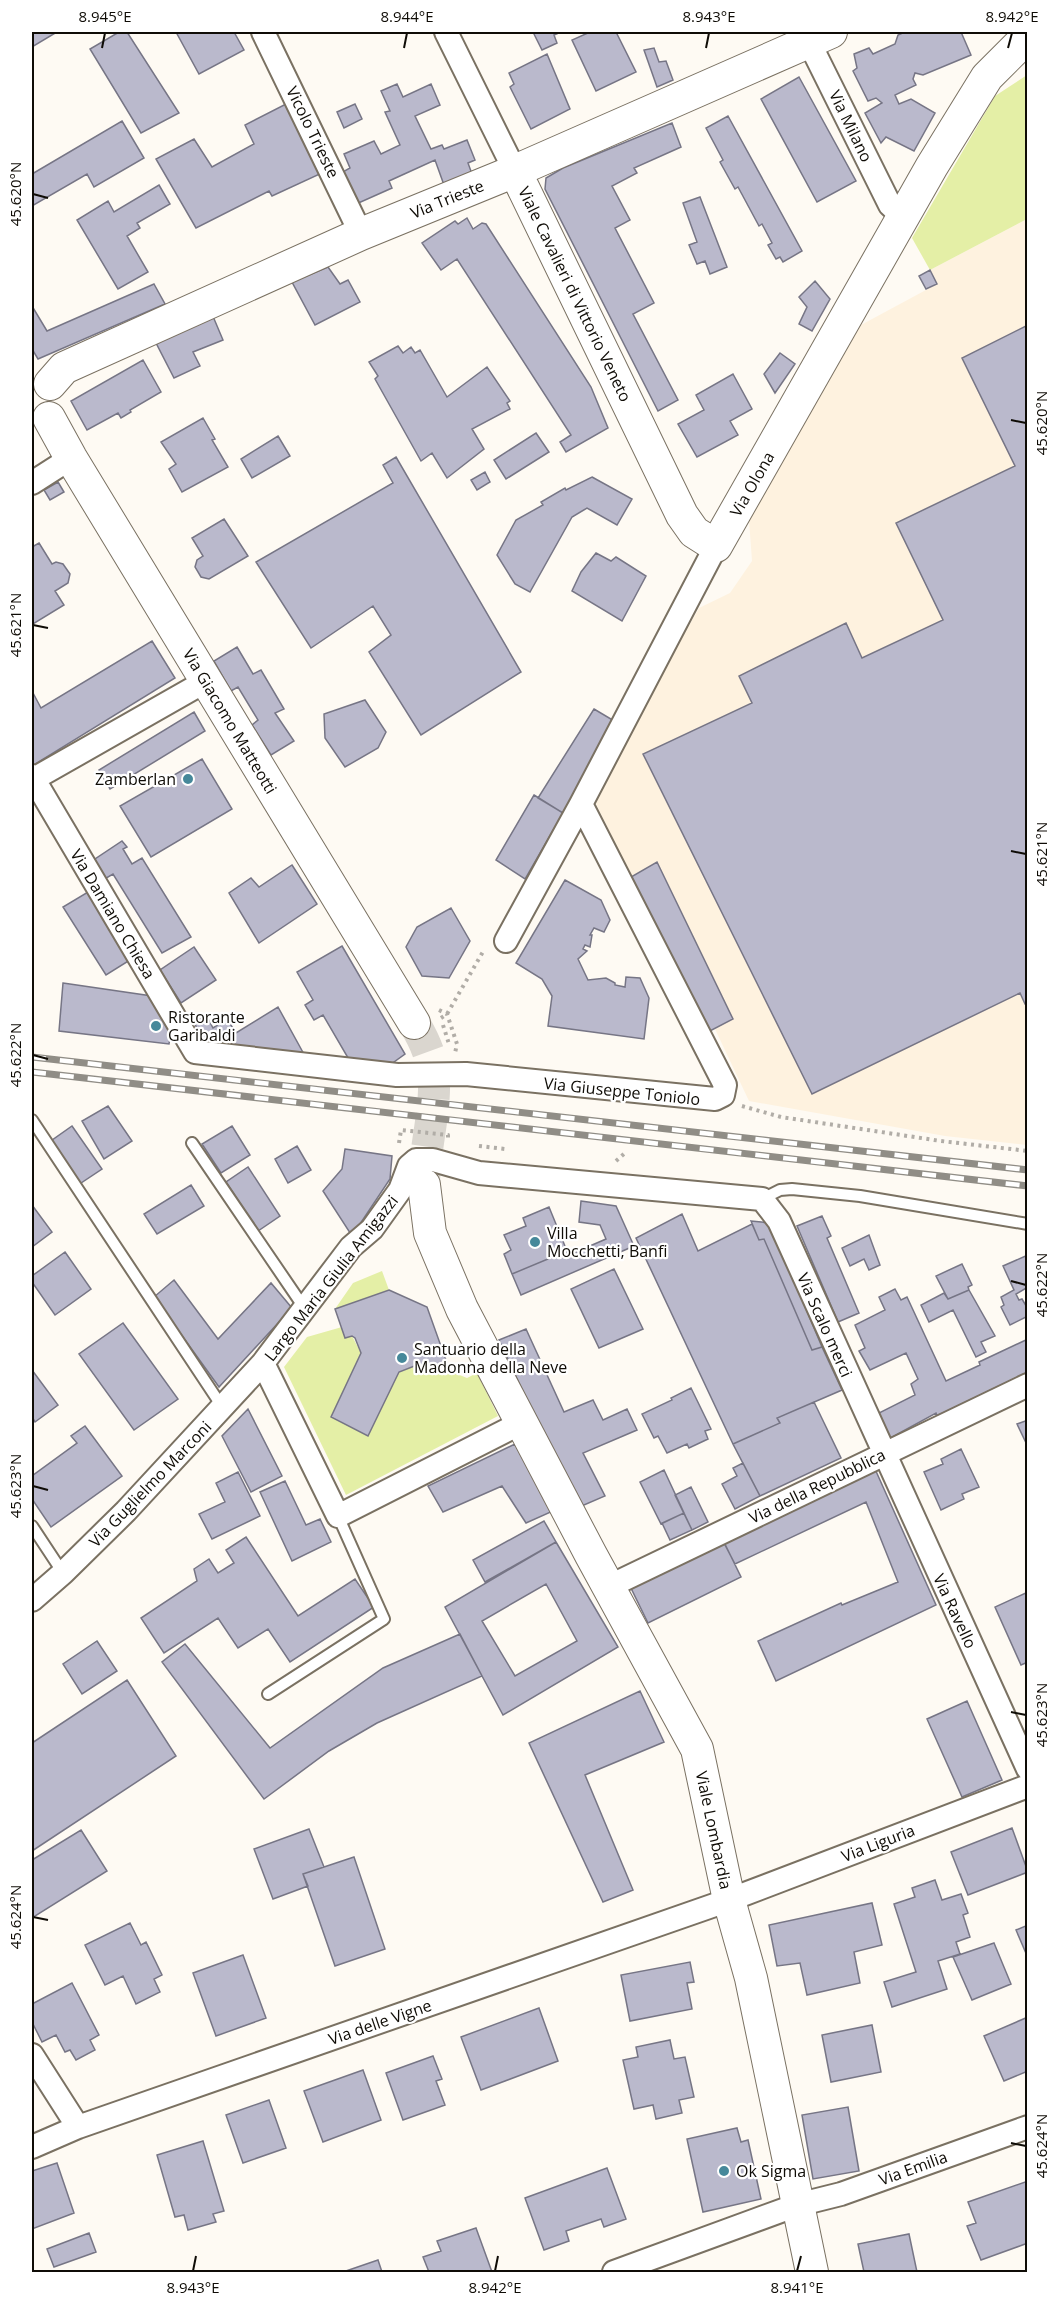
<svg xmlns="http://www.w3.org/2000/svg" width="1059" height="2304" font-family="'Open Sans',sans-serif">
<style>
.built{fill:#fef2df}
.green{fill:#e4efa6}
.building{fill:#bab9cc;stroke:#767585;stroke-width:1.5;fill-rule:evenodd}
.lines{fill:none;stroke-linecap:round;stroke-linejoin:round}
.secondary-tunnel{stroke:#dad6cf;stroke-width:32;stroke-dasharray:32 16;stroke-linecap:butt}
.lane-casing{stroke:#7a7162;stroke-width:14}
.street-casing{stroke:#7a7162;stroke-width:26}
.secondary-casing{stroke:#7a7162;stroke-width:34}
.path{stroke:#b1ada7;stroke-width:4;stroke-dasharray:3 4.5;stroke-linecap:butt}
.lane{stroke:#fff;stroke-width:10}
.street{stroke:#fff;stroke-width:22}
.secondary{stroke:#fff;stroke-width:32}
.rail-casing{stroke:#908d86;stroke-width:7}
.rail{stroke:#fff;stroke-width:4.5;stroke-dasharray:14;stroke-linecap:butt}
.ticks{fill:none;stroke:#0f0c06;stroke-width:2}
.poi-dot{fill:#46889a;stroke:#fff;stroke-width:2}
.labels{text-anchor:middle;stroke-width:4.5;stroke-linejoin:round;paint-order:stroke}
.street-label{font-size:16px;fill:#0f0c06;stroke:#fff}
.poi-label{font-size:16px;fill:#0f0c06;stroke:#fff;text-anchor:start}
.neatline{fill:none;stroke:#0f0c06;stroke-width:2}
.ticks-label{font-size:15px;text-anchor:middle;fill:#0f0c06}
</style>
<rect width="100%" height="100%" fill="#fefaf3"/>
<path class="built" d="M 1027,219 L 1027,1145 L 945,1136 L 749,1101 L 715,1029 L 708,1032 L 592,796 L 699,608 L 730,593 L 752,561 L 749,520 L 861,325 L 937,284 L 930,270 Z"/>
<path class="green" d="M 1027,75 L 1027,219 L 930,270 L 912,238 L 995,96 Z
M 382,1271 L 389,1290 L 335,1309 L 353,1283 Z
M 342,1327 L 345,1338 L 352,1336 L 361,1353 L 331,1417 L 399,1372 L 417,1365 L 420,1373 L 431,1369 L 433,1374 L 447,1370 L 467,1378 L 477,1373 L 498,1416 L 346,1495 L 284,1367 L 307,1337 Z"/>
<path class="building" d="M 32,32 L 57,32 L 32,47 Z
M 119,32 L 127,32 L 179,113 L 141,133 L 90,49 Z
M 176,32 L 234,32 L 244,50 L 199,74 Z
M 533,32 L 561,32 L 554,35 L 557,43 L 542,50 Z
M 590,32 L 616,32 L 636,72 L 596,91 L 572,40 Z
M 905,32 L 961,32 L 971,55 L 923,75 L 915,73 L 913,79 L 916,85 L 895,95 L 899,104 L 911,99 L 935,113 L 914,151 L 886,137 L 881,143 L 865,113 L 882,103 L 876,98 L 868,101 L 853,71 L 857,68 L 854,54 L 869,48 L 873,54 L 895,44 L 898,35 Z
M 654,48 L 659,62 L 666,61 L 673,80 L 657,87 L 644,50 Z
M 547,54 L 570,109 L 531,129 L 510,87 L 514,84 L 509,73 Z
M 799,77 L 856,181 L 817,202 L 761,99 Z
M 397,84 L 403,97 L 431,84 L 440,105 L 415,116 L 431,149 L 442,145 L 444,149 L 467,140 L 475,160 L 468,163 L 472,174 L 444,185 L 435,160 L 389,181 L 392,188 L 354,205 L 341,173 L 350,168 L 344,154 L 374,141 L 381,154 L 400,145 L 385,112 L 390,111 L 381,91 Z
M 286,104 L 322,173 L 272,196 L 269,191 L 196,228 L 156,159 L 194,139 L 212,167 L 254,144 L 245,125 Z
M 355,104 L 362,119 L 344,128 L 337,112 Z
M 728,116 L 802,251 L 783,262 L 780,257 L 776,259 L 768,245 L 772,243 L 762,224 L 759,226 L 738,187 L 735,189 L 720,162 L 723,160 L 706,128 Z
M 122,121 L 144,158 L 94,187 L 87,174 L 32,206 L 32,174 Z
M 672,123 L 681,147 L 634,168 L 637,173 L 612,186 L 630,220 L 615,228 L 654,303 L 633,314 L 678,400 L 658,411 L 545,189 L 546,178 L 563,168 Z
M 159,185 L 170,204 L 137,223 L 140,228 L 127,236 L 148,272 L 118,289 L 77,220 L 108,201 L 114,212 Z
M 700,197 L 727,267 L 710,274 L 705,261 L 697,264 L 689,245 L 697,242 L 683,203 Z
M 467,218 L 473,229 L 482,223 L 486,224 L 591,387 L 608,428 L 566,452 L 560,442 L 571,435 L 457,259 L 441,270 L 422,243 L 455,221 L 458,224 Z
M 328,267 L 340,284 L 348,280 L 360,302 L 315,325 L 292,282 Z
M 930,270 L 937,284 L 926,289 L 919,276 Z
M 815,281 L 830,299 L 812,331 L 799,324 L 807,307 L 799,297 Z
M 154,284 L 165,304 L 38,359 L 32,349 L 32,306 L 47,331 Z
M 212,314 L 223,340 L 193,352 L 200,366 L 174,378 L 154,339 Z
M 1028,325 L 1028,1002 L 1025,1004 L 1020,993 L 812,1094 L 643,754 L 752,703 L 739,676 L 846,623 L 862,658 L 943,620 L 896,523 L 1015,466 L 962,358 Z
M 398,346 L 403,353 L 411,347 L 415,353 L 420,350 L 447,397 L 487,367 L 510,401 L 507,403 L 510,409 L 472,429 L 484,449 L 447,478 L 432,453 L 421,461 L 375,379 L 378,376 L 369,362 Z
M 780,353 L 795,364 L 775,393 L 764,374 Z
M 143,360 L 161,392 L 130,410 L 131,412 L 121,418 L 118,413 L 87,430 L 71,401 Z
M 733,374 L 752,409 L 730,421 L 738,435 L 697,457 L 678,424 L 704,410 L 696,395 Z
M 203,418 L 215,439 L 212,440 L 228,467 L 182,492 L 169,469 L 176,464 L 161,442 Z
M 536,433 L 549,452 L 506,479 L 494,460 Z
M 278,436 L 290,456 L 252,478 L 241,459 Z
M 396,457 L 521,672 L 421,735 L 369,652 L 391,635 L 373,606 L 311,648 L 256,562 L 393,483 L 383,465 Z
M 485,472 L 490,482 L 477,490 L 471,480 Z
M 592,477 L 632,499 L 617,525 L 587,508 L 572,517 L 530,592 L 515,584 L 497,555 L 516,520 L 543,505 L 541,502 L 565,488 L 566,490 Z
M 58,482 L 64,492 L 50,500 L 44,490 Z
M 224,519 L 248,556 L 209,579 L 201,577 L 195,567 L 197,560 L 203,556 L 192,538 Z
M 39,543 L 52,564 L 56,562 L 63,564 L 70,574 L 68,583 L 55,591 L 64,605 L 33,624 L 32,547 Z
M 596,553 L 611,561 L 616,557 L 646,576 L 622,621 L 572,591 L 581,572 Z
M 152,641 L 175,678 L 32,766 L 32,691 L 41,708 Z
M 237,647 L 253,674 L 261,670 L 284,709 L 275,713 L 294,741 L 271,755 L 252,725 L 258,720 L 238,687 L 231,691 L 214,661 Z
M 365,700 L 386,732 L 378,748 L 345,767 L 325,738 L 324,714 Z
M 594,709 L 616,722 L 563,813 L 538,798 Z
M 194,712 L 205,731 L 110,789 L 99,770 Z
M 202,759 L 232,809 L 151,857 L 120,806 Z
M 534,795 L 563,813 L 525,879 L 496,860 Z
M 122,841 L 127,847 L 123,849 L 132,864 L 142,858 L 191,937 L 162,953 L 113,874 L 103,880 L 92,861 Z
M 657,862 L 733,1019 L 708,1032 L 631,877 Z
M 292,865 L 317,904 L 259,943 L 229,893 L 251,878 L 259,887 Z
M 565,880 L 601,900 L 610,920 L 604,932 L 594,928 L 590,935 L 592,935 L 590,947 L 585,945 L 583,949 L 587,951 L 578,959 L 588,980 L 606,978 L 615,983 L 615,985 L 625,987 L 626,977 L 640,978 L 649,998 L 644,1039 L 548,1026 L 552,996 L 542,979 L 516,963 Z
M 88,892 L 130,960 L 106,975 L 63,907 Z
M 451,908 L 470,941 L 449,978 L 422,976 L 406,947 L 417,927 Z
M 342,946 L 405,1054 L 387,1067 L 351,1063 L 323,1015 L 314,1020 L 305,1005 L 313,1000 L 297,972 Z
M 194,947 L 216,980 L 181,1003 L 160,970 Z
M 63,983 L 152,996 L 172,1027 L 169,1044 L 59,1031 Z
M 278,1007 L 305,1056 L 208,1046 L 194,1023 L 206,1015 L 213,1028 L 227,1019 L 236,1033 Z
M 108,1106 L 132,1141 L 104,1159 L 82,1121 Z
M 72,1126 L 102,1169 L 78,1185 L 48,1143 Z
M 232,1126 L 250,1155 L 221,1173 L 202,1144 Z
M 297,1146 L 311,1170 L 288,1183 L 275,1159 Z
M 345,1149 L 392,1156 L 390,1179 L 352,1236 L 323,1191 L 342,1169 Z
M 248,1167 L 280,1216 L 258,1231 L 226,1182 Z
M 191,1185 L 204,1206 L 157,1234 L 144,1214 Z
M 581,1201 L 616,1206 L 634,1246 L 521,1295 L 512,1274 L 567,1251 L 569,1255 L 606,1239 L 600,1225 L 579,1222 Z
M 32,1205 L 52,1232 L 32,1247 Z
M 549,1207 L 567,1251 L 512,1274 L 504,1254 L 511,1250 L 504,1235 L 526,1226 L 523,1218 Z
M 682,1214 L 698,1251 L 752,1224 L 759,1240 L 764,1239 L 812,1350 L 822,1347 L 842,1390 L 777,1418 L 780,1423 L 733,1444 L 636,1238 Z
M 822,1216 L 831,1236 L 827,1238 L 859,1313 L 838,1322 L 797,1226 Z
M 751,1221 L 770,1223 L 822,1347 L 812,1350 L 764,1239 L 759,1240 Z
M 869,1235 L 880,1265 L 869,1270 L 864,1259 L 850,1266 L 842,1248 Z
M 65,1252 L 91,1289 L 55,1315 L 32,1282 L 32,1276 Z
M 1028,1255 L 1028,1287 L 1016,1294 L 1019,1300 L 1022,1299 L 1028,1309 L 1028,1316 L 1010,1325 L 1001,1307 L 1004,1305 L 1001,1297 L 1014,1290 L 1003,1266 Z
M 962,1264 L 972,1285 L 968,1287 L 969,1290 L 948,1299 L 936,1276 Z
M 614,1269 L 643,1329 L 599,1348 L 571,1289 Z
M 174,1280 L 218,1339 L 271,1283 L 292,1308 L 219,1387 L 154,1297 Z
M 895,1289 L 901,1300 L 907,1297 L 946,1381 L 980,1365 L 979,1362 L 1028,1339 L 1028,1372 L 937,1416 L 936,1413 L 885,1441 L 873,1416 L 915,1395 L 911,1384 L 918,1379 L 906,1353 L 870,1370 L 859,1351 L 865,1348 L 855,1325 L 885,1310 L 879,1297 Z
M 389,1290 L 427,1307 L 447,1363 L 420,1373 L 417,1365 L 399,1372 L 368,1436 L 331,1417 L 361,1353 L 355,1338 L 352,1336 L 345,1338 L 335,1309 Z
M 969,1290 L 995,1336 L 981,1342 L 986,1352 L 976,1357 L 953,1310 L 929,1322 L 921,1305 L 944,1293 L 948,1299 Z
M 123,1323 L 178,1399 L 134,1430 L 79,1354 Z
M 526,1329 L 564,1412 L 593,1400 L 603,1420 L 627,1409 L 637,1430 L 583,1453 L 605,1496 L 577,1508 L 499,1340 Z
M 32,1370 L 58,1405 L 35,1422 L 32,1417 Z
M 691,1388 L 711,1429 L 705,1431 L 708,1439 L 689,1448 L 687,1444 L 667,1453 L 658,1436 L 654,1438 L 642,1414 L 672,1400 L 671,1398 Z
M 814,1402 L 841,1458 L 760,1496 L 733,1444 L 780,1423 L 777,1418 Z
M 248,1409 L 282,1476 L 251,1492 L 222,1436 Z
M 1028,1420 L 1028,1447 L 1017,1424 Z
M 85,1426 L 122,1476 L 51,1527 L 32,1499 L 32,1476 L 77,1443 L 71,1436 Z
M 515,1444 L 553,1511 L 526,1523 L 502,1486 L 443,1512 L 428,1486 Z
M 961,1449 L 979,1487 L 962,1494 L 964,1499 L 941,1510 L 924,1472 L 943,1464 L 941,1459 Z
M 743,1463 L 760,1496 L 735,1509 L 722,1484 L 737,1476 L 733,1468 Z
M 875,1469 L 936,1605 L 776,1681 L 758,1641 L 841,1603 L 842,1605 L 898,1582 L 866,1502 L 735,1564 L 723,1541 Z
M 664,1470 L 684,1513 L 661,1524 L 640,1482 Z
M 238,1472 L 260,1516 L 212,1539 L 199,1514 L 225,1502 L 216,1483 Z
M 285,1481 L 306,1525 L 320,1519 L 331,1542 L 292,1561 L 260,1492 Z
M 691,1487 L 708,1522 L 692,1530 L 675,1495 Z
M 684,1513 L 692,1530 L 670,1540 L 662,1523 Z
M 544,1521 L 556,1542 L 485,1582 L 473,1560 Z
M 246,1537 L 298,1616 L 355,1579 L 374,1607 L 290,1662 L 268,1629 L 238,1648 L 218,1618 L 164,1653 L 141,1618 L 197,1581 L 194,1569 L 209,1559 L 218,1573 L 234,1563 L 226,1550 Z
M 722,1538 L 741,1577 L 648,1623 L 629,1584 Z
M 556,1542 L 618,1647 L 503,1715 L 445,1607 ZM 546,1584 L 577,1641 L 515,1676 L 482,1621 Z
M 1028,1592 L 1028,1662 L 1021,1665 L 995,1607 Z
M 460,1634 L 482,1676 L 377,1723 L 329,1751 L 264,1799 L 162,1662 L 185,1644 L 270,1748 L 383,1668 Z
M 97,1641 L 117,1671 L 82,1694 L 63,1664 Z
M 127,1680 L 176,1756 L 32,1851 L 32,1743 Z
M 640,1691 L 664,1742 L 585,1775 L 633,1890 L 603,1902 L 529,1743 Z
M 967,1701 L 1002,1780 L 962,1797 L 927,1719 Z
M 1012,1828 L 1028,1872 L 968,1895 L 951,1852 Z
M 309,1829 L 324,1867 L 303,1874 L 308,1886 L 273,1899 L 254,1849 Z
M 81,1830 L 107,1871 L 32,1918 L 32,1860 Z
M 354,1857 L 385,1949 L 335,1966 L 303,1874 Z
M 935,1880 L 942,1900 L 961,1894 L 968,1913 L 963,1915 L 970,1937 L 956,1942 L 960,1954 L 938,1961 L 947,1989 L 892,2007 L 884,1982 L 916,1972 L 894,1904 L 915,1897 L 912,1888 Z
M 872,1903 L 882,1945 L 854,1952 L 860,1983 L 807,1995 L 800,1963 L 777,1966 L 769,1925 Z
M 130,1923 L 141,1945 L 146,1942 L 162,1975 L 154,1979 L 160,1992 L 136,2004 L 123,1976 L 105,1985 L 85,1945 Z
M 1028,1925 L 1028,1958 L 1016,1930 Z
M 994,1943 L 1011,1984 L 972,2000 L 953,1957 Z
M 243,1955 L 266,2018 L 216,2036 L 193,1973 Z
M 690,1962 L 694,1982 L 687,1983 L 692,2009 L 630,2021 L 621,1975 Z
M 72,1983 L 99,2035 L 90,2040 L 95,2050 L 76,2060 L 70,2050 L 65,2052 L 56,2035 L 42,2042 L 32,2022 L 32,2004 Z
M 539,2008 L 558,2061 L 481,2090 L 461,2037 Z
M 1028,2017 L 1028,2071 L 1004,2081 L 984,2036 Z
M 872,2025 L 881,2072 L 831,2082 L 822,2035 Z
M 670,2040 L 674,2059 L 685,2057 L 694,2097 L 679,2100 L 682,2113 L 656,2119 L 653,2105 L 634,2109 L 623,2060 L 638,2057 L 636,2047 Z
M 433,2056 L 442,2079 L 436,2081 L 445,2105 L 403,2120 L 386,2073 Z
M 363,2070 L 381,2120 L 323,2142 L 304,2091 Z
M 269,2100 L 286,2148 L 243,2163 L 226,2115 Z
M 848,2107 L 859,2171 L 813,2179 L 802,2115 Z
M 737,2128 L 741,2142 L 748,2140 L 761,2199 L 703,2212 L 687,2139 Z
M 203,2141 L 224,2211 L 213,2214 L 216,2222 L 188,2230 L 184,2215 L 175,2217 L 157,2155 Z
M 57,2163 L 74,2213 L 32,2229 L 32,2171 Z
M 607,2168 L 626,2219 L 604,2227 L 601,2219 L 566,2231 L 569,2241 L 544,2250 L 525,2198 Z
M 1028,2181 L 1028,2243 L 981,2260 L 967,2226 L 976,2223 L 968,2202 Z
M 476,2228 L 492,2272 L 429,2272 L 423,2257 L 441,2251 L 437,2241 Z
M 89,2233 L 96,2252 L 54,2267 L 47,2249 Z
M 909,2234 L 917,2272 L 864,2272 L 858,2244 Z
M 378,2260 L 382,2272 L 343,2272 Z"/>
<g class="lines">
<path class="secondary-tunnel" d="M 414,1023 C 423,1038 430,1053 433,1070 C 438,1103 424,1149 424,1185"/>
<g class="lane-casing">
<path id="lane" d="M 32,1120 L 223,1408
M 192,1143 L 305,1309
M 762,1199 L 780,1190 L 792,1189 L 860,1196 L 1028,1224
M 32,1526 L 63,1573
M 268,1694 L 384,1619 L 338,1516"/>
</g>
<g class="street-casing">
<path id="street" d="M 263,32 L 361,234
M 446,32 L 515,171
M 804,32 L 890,205 L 904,218
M 32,483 L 71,458
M 32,776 L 195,1052 L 397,1075 L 466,1074 L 715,1099 L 723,1095 L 725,1085 L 581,804
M 32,780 L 206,681
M 506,941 L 581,804 L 716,546
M 263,1363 L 338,1516 L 521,1423
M 608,1587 L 1028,1385
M 32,1600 L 63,1573 L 126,1511 L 263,1363 L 351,1247 L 372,1229 L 400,1190 L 409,1166 L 416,1160 L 433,1160 L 479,1173 L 762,1199 L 779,1221 L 1028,1769
M 32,2055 L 78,2127
M 32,2147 L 78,2127 L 729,1900 L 1028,1786
M 614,2272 L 797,2205 L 841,2194 L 1028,2127"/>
</g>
<g class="secondary-casing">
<path id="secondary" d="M 515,171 L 682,515 L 694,532 L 716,546 L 932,166 L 987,77 L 1022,42
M 50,384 L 64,368 L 361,234 L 515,171 L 831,32
M 49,418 L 71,458 L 414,1023
M 424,1185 L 430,1233 L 462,1309 L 591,1555 L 697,1749 L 729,1900 L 751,1978 L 812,2272"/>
</g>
<path class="path" d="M 439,1010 L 447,1014 L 457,1044 L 455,1053
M 441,1018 L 447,1014 L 484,950
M 443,1025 L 449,1044
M 742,1106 L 781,1117 L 941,1141 L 1028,1151
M 399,1143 L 401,1130 L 448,1135 L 448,1142
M 479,1146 L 505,1149
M 616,1161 L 625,1153"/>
<use href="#lane" class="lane"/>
<use href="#street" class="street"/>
<use href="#secondary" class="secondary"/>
<g class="rail-casing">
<path id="rail" d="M 32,1057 L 1028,1170
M 32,1072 L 1028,1186"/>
</g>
<use href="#rail" class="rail"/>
</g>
<path class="ticks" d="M 102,48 L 105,33M 404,48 L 407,33M 706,48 L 709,33M 1008,48 L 1012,33M 33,194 L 48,198M 1011,420 L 1026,423M 33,625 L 48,628M 1011,851 L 1026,854M 33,1055 L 48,1059M 1011,1281 L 1026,1285M 33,1486 L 48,1490M 1011,1712 L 1026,1715M 33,1917 L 48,1920M 1011,2143 L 1026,2146M 193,2271 L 196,2256M 495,2271 L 498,2256M 797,2271 L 801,2256"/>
<g class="poi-dot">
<circle cx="188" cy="779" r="6"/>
<circle cx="156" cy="1026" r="6"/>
<circle cx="535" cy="1242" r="6"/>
<circle cx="402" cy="1358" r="6"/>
<circle cx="724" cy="2171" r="6"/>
</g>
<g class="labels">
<g class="street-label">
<text transform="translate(851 126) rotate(64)" y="6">Via Milano</text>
<text transform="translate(313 132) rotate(64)" y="6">Vicolo Trieste</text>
<text transform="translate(447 199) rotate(-22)" y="6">Via Trieste</text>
<text transform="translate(575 294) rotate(64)" y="6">Viale Cavalieri di Vittorio Veneto</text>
<text transform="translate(752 484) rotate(-60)" y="6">Via Olona</text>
<text transform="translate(230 721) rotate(59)" y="6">Via Giacomo Matteotti</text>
<text transform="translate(113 914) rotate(59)" y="6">Via Damiano Chiesa</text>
<text transform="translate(622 1091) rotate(6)" y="6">Via Giuseppe Toniolo</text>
<text transform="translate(331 1278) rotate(-52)" y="6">Largo Maria Giulia Amigazzi</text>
<text transform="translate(825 1325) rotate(66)" y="6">Via Scalo merci</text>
<text transform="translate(150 1484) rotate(-46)" y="6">Via Guglielmo Marconi</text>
<text transform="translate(817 1486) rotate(-26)" y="6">Via della Repubblica</text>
<text transform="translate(955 1611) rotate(65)" y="6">Via Ravello</text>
<text transform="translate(714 1830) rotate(78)" y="6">Viale Lombardia</text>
<text transform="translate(878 1843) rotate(-21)" y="6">Via Liguria</text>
<text transform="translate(380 2022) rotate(-19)" y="6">Via delle Vigne</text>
<text transform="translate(913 2168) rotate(-20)" y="6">Via Emilia</text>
</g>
<g class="poi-label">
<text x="176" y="785" text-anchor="end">Zamberlan</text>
<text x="168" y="1023">Ristorante<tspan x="168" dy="18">Garibaldi</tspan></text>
<text x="547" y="1239">Villa<tspan x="547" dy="18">Mocchetti, Banfi</tspan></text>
<text x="414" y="1355">Santuario della<tspan x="414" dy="18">Madonna della Neve</tspan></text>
<text x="736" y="2177">Ok Sigma</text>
</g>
</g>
<rect width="1059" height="2304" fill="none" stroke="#ffffff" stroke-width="66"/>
<rect x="33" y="33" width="993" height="2238" class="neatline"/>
<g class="ticks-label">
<text x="105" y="22">8.945°E</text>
<text x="407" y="22">8.944°E</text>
<text x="709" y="22">8.943°E</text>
<text x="1012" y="22">8.942°E</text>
<text transform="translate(16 194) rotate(-90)" y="5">45.620°N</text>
<text transform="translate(1042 423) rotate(-90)" y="5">45.620°N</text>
<text transform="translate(16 625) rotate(-90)" y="5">45.621°N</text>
<text transform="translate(1042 854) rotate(-90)" y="5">45.621°N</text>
<text transform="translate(16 1055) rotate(-90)" y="5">45.622°N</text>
<text transform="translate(1042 1285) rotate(-90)" y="5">45.622°N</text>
<text transform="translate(16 1486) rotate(-90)" y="5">45.623°N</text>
<text transform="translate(1042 1715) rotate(-90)" y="5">45.623°N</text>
<text transform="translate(16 1917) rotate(-90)" y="5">45.624°N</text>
<text transform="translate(1042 2146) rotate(-90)" y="5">45.624°N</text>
<text x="193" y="2293">8.943°E</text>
<text x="495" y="2293">8.942°E</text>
<text x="797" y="2293">8.941°E</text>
</g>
</svg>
